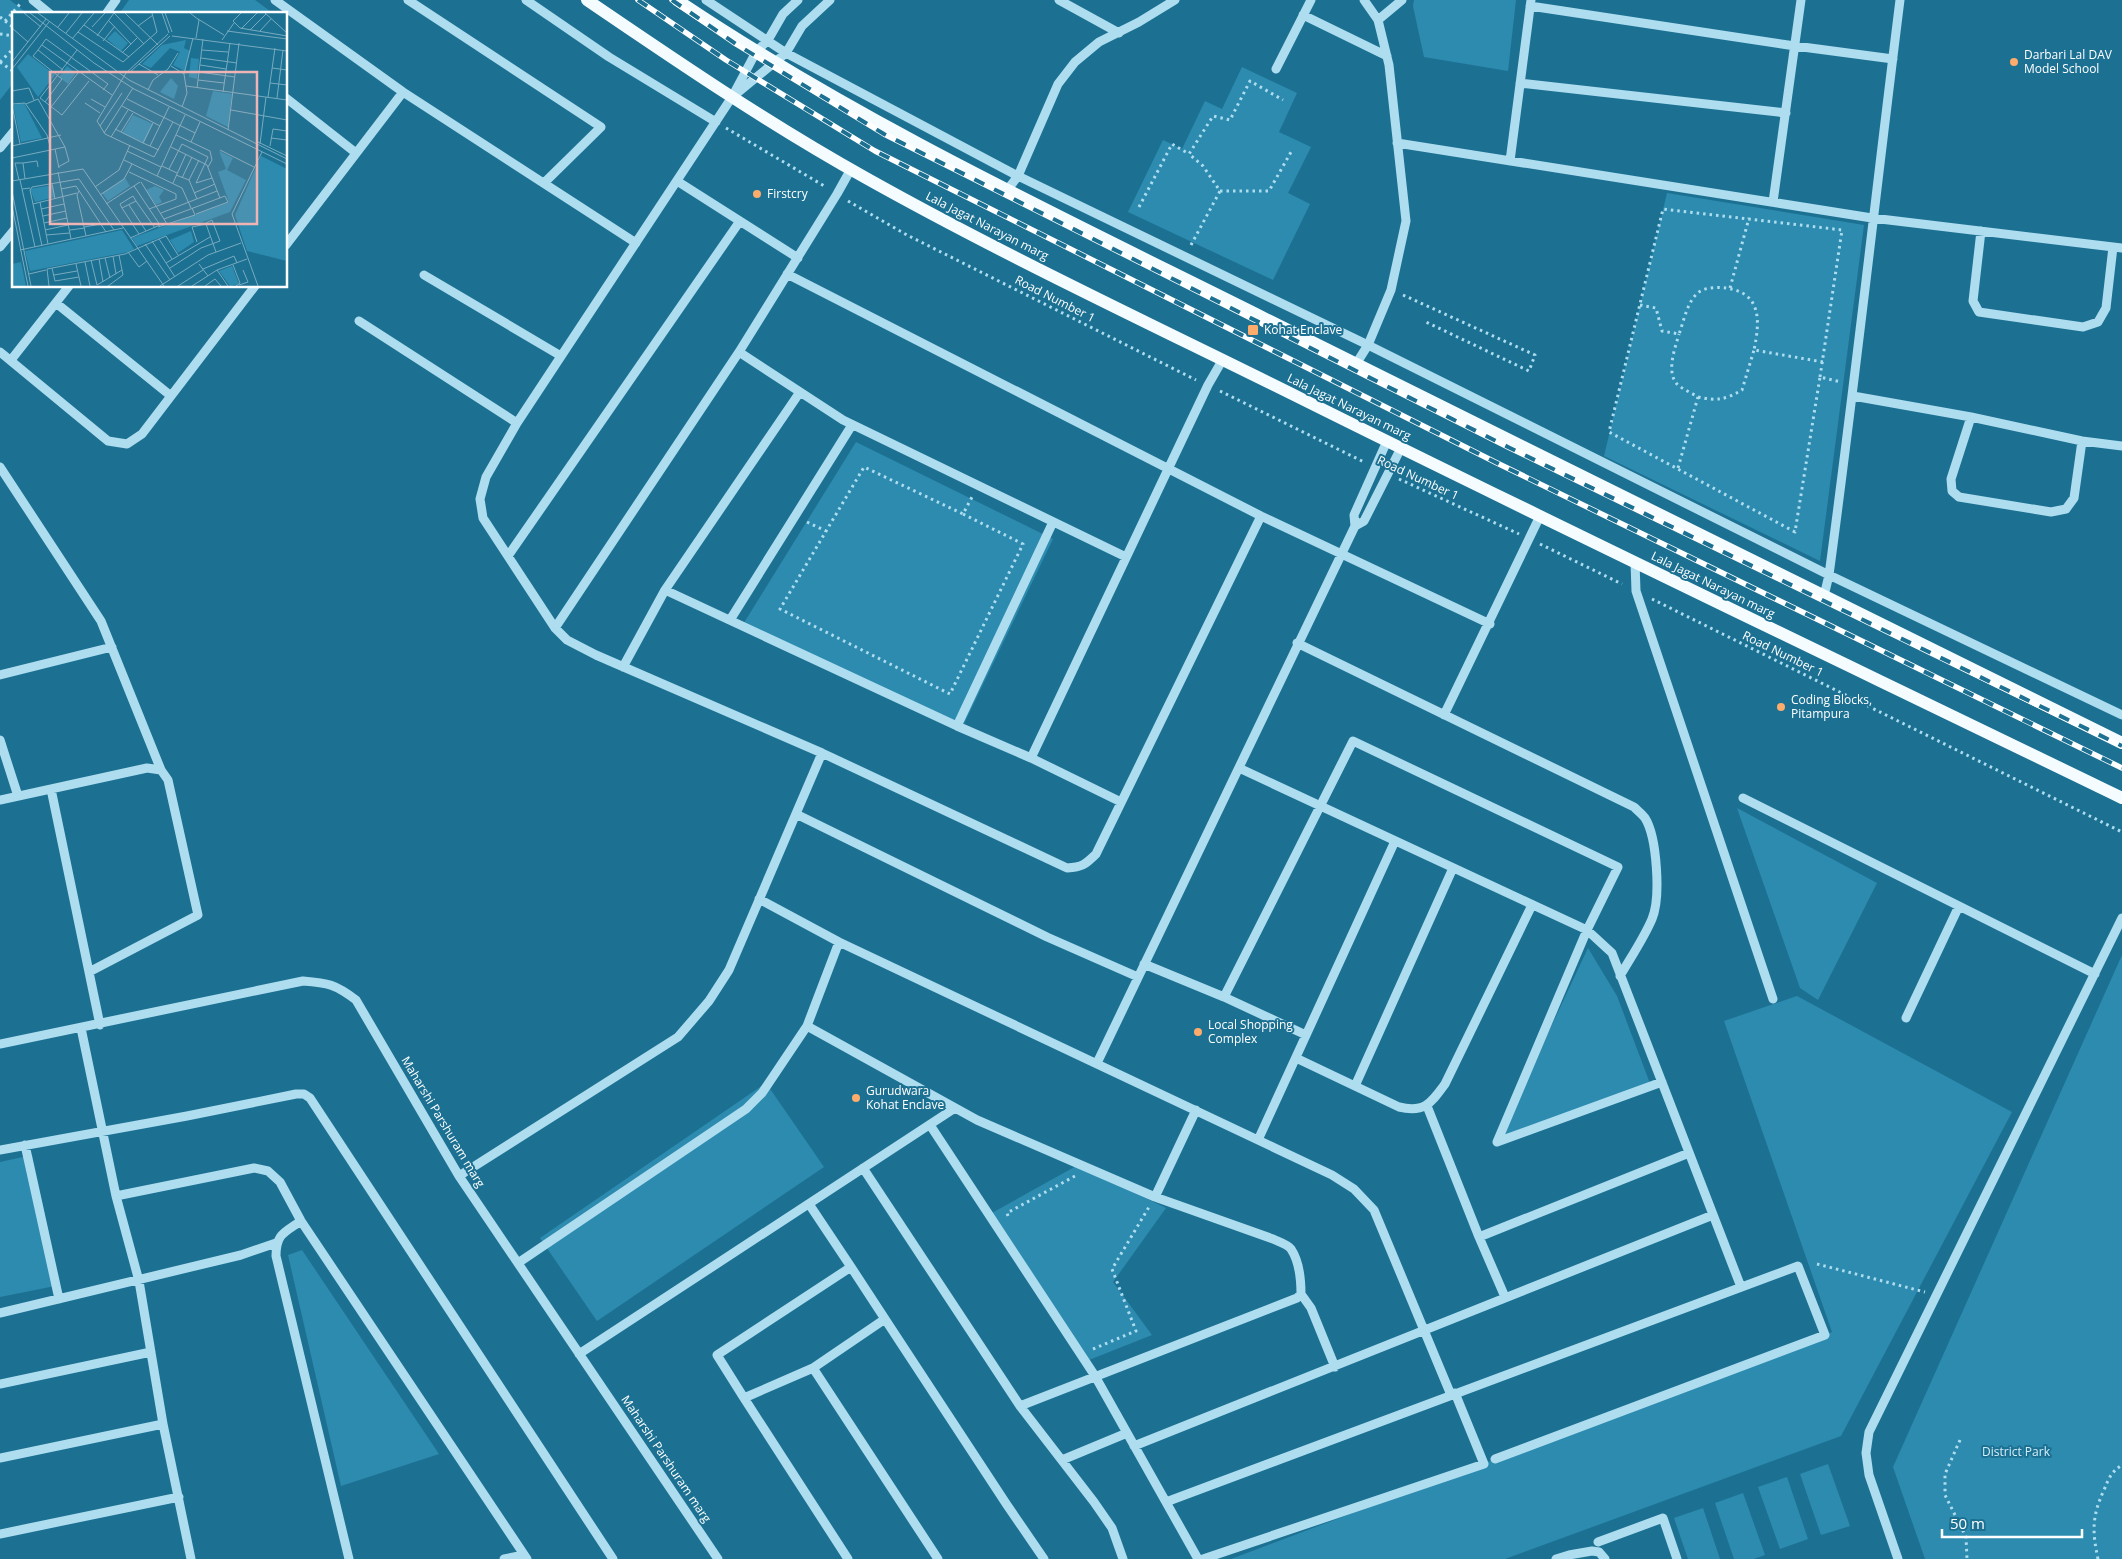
<svg xmlns="http://www.w3.org/2000/svg" width="2122" height="1559" font-family="'Open Sans',sans-serif">
<style>
.green{fill:#2c8baf}
.lines{fill:none;stroke-linecap:round;stroke-linejoin:round}
.path{stroke:#aeddef;stroke-width:3;stroke-dasharray:2.5 4;stroke-linecap:butt}
.minor{stroke:#aeddef;stroke-width:9}
.major{stroke:#f5fcff;stroke-width:12}
.rail-casing{stroke:#fff;stroke-width:5.5}
.rail{stroke:#1c7193;stroke-width:4;stroke-dasharray:11;stroke-linecap:butt}
.poi-dot{fill:#feac6c;stroke:#1c7193;stroke-width:2}
.labels{text-anchor:middle;stroke-width:4;stroke-linejoin:round;paint-order:stroke}
.poi-label{font-size:12px;fill:#fff;stroke:#1c7193;text-anchor:start}
.street-label{font-size:12px;fill:#fff;stroke:#1c7193}
.park-label{font-size:12px;fill:#d4f0fa;stroke:#1c7193}
.inset-road{fill:none;stroke:#77aabe;stroke-width:1}
.view{fill:#f1b4b4;fill-opacity:0.15;stroke:#f1b4b4;stroke-width:2.5}
.inset-edge{fill:none;stroke:#fff;stroke-width:2.5}
</style>
<rect width="100%" height="100%" fill="#1c7193"/>
<path class="green" d="M 0,0 L 10,0 L 28,14 L 14,14 L 14,82 L 0,100 Z
M 129,0 L 255,0 L 270,11 L 269,14 L 119,14 Z
M 1414,0 L 1516,0 L 1508,71 L 1424,57 L 1413,6 Z
M 1242,67 L 1297,93 L 1279,132 L 1311,147 L 1288,193 L 1310,204 L 1273,280 L 1128,212 L 1163,140 L 1182,149 L 1205,101 L 1222,109 Z
M 1667,193 L 1864,225 L 1820,561 L 1604,456 Z
M 856,442 L 1053,539 L 962,728 L 742,626 Z
M 1737,808 L 1877,883 L 1818,1000 L 1800,988 Z
M 1588,948 L 1617,996 L 1651,1086 L 1497,1142 Z
M 2122,955 L 2122,1559 L 1925,1559 L 1893,1467 Z
M 1797,996 L 2012,1112 L 1841,1436 L 1505,1559 L 1231,1559 L 1832,1332 L 1724,1021 Z
M 766,1083 L 824,1167 L 597,1321 L 540,1238 Z
M 32,1155 L 60,1285 L 0,1297 L 0,1162 Z
M 1078,1165 L 1166,1208 L 1113,1282 L 1152,1335 L 1084,1362 L 990,1214 Z
M 302,1250 L 439,1454 L 341,1486 L 288,1255 Z
M 1828,1464 L 1850,1526 L 1821,1535 L 1800,1474 Z
M 1787,1477 L 1808,1539 L 1780,1549 L 1758,1487 Z
M 1743,1493 L 1765,1555 L 1754,1559 L 1734,1559 L 1715,1503 Z
M 1703,1508 L 1720,1559 L 1688,1559 L 1674,1518 Z"/>
<g class="lines">
<path class="path" d="M 0,17 L 14,28
M 5,21 L 21,3
M 0,34 L 14,36
M 0,62 L 14,48
M 0,62 L 14,72
M 726,128 L 826,187
M 1220,191 L 1269,191 L 1291,152
M 848,201 L 907,235 L 1196,380
M 1139,207 L 1172,144 L 1189,154
M 1191,245 L 1220,191 L 1203,166 L 1189,154 L 1213,116 L 1230,120 L 1250,81 L 1283,100
M 1730,288 L 1749,218
M 1403,295 L 1535,355 L 1529,371 L 1426,322
M 1640,305 L 1656,308 L 1662,331 L 1679,334 C 1684,321 1687,301 1699,292 C 1706,287 1718,287 1726,288 C 1762,293 1760,321 1754,350 L 1823,362
M 1820,377 L 1842,230 L 1663,209 L 1609,432 L 1795,532 L 1820,377 L 1841,382
M 1220,391 L 1364,462
M 1698,397 C 1717,401 1725,400 1742,390 L 1754,350
M 1678,468 L 1698,397 C 1692,393 1682,389 1677,384 C 1666,372 1675,348 1679,334
M 1399,479 L 1519,534
M 963,514 L 1023,544 L 950,694 L 780,609 L 864,467 L 963,514 L 972,497
M 807,522 L 826,531
M 1540,544 L 1622,584
M 1652,599 L 2122,832
M 1008,1216 L 1007,1213 L 1075,1176
M 1817,1264 L 1925,1292
M 1093,1349 L 1136,1331 L 1112,1269 L 1149,1207
M 1960,1440 L 1945,1474 L 1945,1495 L 1966,1537 L 1967,1559
M 2098,1559 C 2092,1531 2092,1516 2104,1490 C 2109,1478 2111,1472 2122,1465"/>
<path class="minor" d="M 33,0 L 50,14
M 275,0 L 403,92 L 636,243
M 408,0 L 601,127 L 544,183
M 526,0 L 609,57 L 716,122
M 706,0 L 786,53 L 1018,176 L 1368,345 L 1829,575 L 2122,715
M 798,0 L 783,14 L 768,40 L 756,52 L 732,97 L 517,423 L 486,477 L 480,499 L 483,518 L 555,628 L 567,640 L 596,655 L 822,753 L 1067,868 C 1082,867 1085,865 1096,854 L 1261,516
M 1059,0 L 1119,33
M 1530,6 L 1795,46 L 1893,59
M 106,14 L 116,0
M 1303,15 L 1387,56
M 1378,20 L 1402,0
M 1276,69 L 1311,0
M 1520,83 L 1786,113
M 736,94 L 786,53 L 802,26 L 830,0
M 286,98 L 356,153
M 1397,143 L 1872,218 L 2122,248
M 0,148 L 14,131
M 1510,161 L 1531,0
M 677,181 L 798,258
M 1008,189 L 1018,176 L 1058,84 L 1075,62 L 1099,42 L 1139,22 L 1175,0
M 1773,202 L 1801,0
M 1981,231 L 1973,301 L 1979,312 L 2083,327 L 2098,322 L 2106,308 L 2113,247
M 286,245 L 403,92
M 0,247 L 14,230
M 787,274 L 1261,516 L 1490,624
M 424,275 L 561,356
M 56,303 L 171,396
M 359,321 L 517,423
M 0,352 L 108,441 L 127,444 L 142,434 L 255,286
M 739,352 L 843,420 L 1126,557
M 11,360 L 69,286
M 1356,364 L 1368,345 L 1391,290 L 1406,221 L 1389,65 L 1378,20 L 1364,0
M 1853,396 L 1971,417 L 2082,441 L 2122,446
M 1971,417 L 1951,479 L 1952,491 L 1959,497 L 2051,512 L 2066,509 L 2074,498 L 2082,441
M 0,467 L 101,621 L 161,770
M 1355,526 L 1364,521 L 1401,448
M 508,556 L 740,221
M 1635,562 L 1636,591 L 1773,999
M 665,590 L 957,726 L 1053,522
M 1824,596 L 1829,575 C 1855,383 1876,191 1900,0
M 730,620 L 852,425
M 555,628 L 739,352 L 837,194 L 851,169
M 1297,643 L 1634,807 C 1638,811 1642,814 1645,818 C 1657,837 1661,898 1652,919 C 1644,938 1631,957 1620,976
M 623,667 L 665,590 L 800,392
M 0,675 L 112,647
M 1444,715 L 1540,516
M 957,726 L 1031,758 L 1121,802
M 0,740 L 18,796
M 1031,758 L 1208,385 L 1223,359
M 1239,768 L 1587,930 L 1612,953 L 1741,1287
M 51,789 L 100,1025
M 1743,798 L 2095,974
M 0,800 L 147,768 L 161,770 L 168,780 L 198,915 L 89,972
M 796,814 L 1047,937 L 1138,977
M 759,899 L 839,942 L 1332,1175 L 1354,1189 L 1374,1210 L 1451,1395
M 1144,964 L 1224,997 L 1306,1035
M 1224,997 L 1353,741 L 1618,867 L 1587,930 L 1497,1142 L 1662,1082
M 1906,1018 L 1959,906
M 807,1026 L 977,1120 L 1155,1197 L 1273,1239 C 1279,1242 1287,1244 1291,1249 C 1299,1261 1301,1280 1301,1294 L 1297,1298 L 1020,1406
M 81,1028 L 116,1196 L 139,1281 L 163,1424 L 191,1559
M 0,1044 L 303,981 C 328,983 335,984 356,1000 L 459,1176 L 718,1559
M 1296,1058 L 1399,1107 C 1425,1113 1431,1103 1445,1084 L 1532,905
M 1097,1063 L 1355,526 L 1354,515 L 1387,441
M 1355,1086 L 1453,868
M 1427,1106 L 1479,1237 L 1505,1297
M 930,1125 L 1095,1376 L 1198,1559
M 1258,1140 L 1395,841
M 25,1145 L 59,1299
M 0,1150 L 187,1116 L 296,1094 L 304,1094 L 310,1098 L 613,1559
M 863,1168 L 1020,1406 L 1094,1502 L 1112,1528 L 1123,1559
M 459,1176 L 678,1037 L 709,1001 L 729,970 L 822,753
M 116,1196 L 254,1168 L 268,1171 L 280,1182 L 301,1221 L 527,1559
M 1155,1197 L 1196,1110
M 809,1204 L 851,1267
M 301,1221 C 284,1233 276,1234 276,1256 L 349,1559
M 1479,1237 L 1689,1153
M 518,1263 L 746,1109 L 762,1093 L 807,1026 L 839,942
M 851,1267 L 885,1319 L 813,1368 L 744,1398 L 717,1355 Z
M 1301,1294 L 1311,1308 L 1335,1367
M 0,1313 L 241,1255 L 276,1243
M 883,1316 L 1007,1505 L 1044,1559
M 579,1354 L 955,1108
M 813,1368 L 938,1559
M 0,1384 L 151,1352
M 744,1398 L 848,1559
M 1134,1446 L 1713,1215
M 0,1458 L 163,1424
M 1062,1460 L 1127,1433
M 1166,1502 L 1798,1266 L 1825,1335 L 1495,1459
M 0,1534 L 179,1497
M 1598,1542 L 1663,1518 L 1677,1559
M 504,1559 L 524,1555
M 1203,1559 L 1484,1464 L 1455,1393
M 1556,1559 L 1569,1555 L 1592,1551 L 1599,1552 L 1605,1559
M 1898,1559 L 1869,1475 L 1866,1453 L 1869,1432 L 2122,918"/>
<path class="major" d="M 587,0 C 678,62 769,124 866,178 C 1007,257 1155,326 1300,398 C 1573,534 1848,665 2122,798
M 677,0 C 863,125 1066,219 1266,319 C 1551,461 1836,602 2122,743"/>
<g class="rail-casing">
<path id="rail" d="M 638,0 L 726,60 L 875,151 L 1499,464 L 2122,768
M 672,0 L 736,44 L 884,134 L 1508,447 L 2122,746"/>
</g>
<use href="#rail" class="rail"/>
</g>
<g class="poi-dot">
<circle cx="2014" cy="62" r="5"/>
<circle cx="757" cy="194" r="5"/>
<rect x="1247" y="324" width="12" height="12" rx="2.5"/>
<circle cx="1781" cy="707" r="5"/>
<circle cx="1198" cy="1032" r="5"/>
<circle cx="856" cy="1098" r="5"/>
</g>
<g class="labels">
<g class="poi-label">
<text x="2024" y="59">Darbari Lal DAV<tspan x="2024" dy="14">Model School</tspan></text>
<text x="767" y="198">Firstcry</text>
<text x="1264" y="334">Kohat Enclave</text>
<text x="1791" y="704">Coding Blocks,<tspan x="1791" dy="14">Pitampura</tspan></text>
<text x="1208" y="1029">Local Shopping<tspan x="1208" dy="14">Complex</tspan></text>
<text x="866" y="1095">Gurudwara<tspan x="866" dy="14">Kohat Enclave</tspan></text>
</g>
<g class="street-label">
<text transform="translate(987 226) rotate(27)" y="4">Lala Jagat Narayan marg</text>
<text transform="translate(1055 299) rotate(27)" y="4">Road Number 1</text>
<text transform="translate(1349 407) rotate(26)" y="4">Lala Jagat Narayan marg</text>
<text transform="translate(1418 478) rotate(25)" y="4">Road Number 1</text>
<text transform="translate(1713 585) rotate(26)" y="4">Lala Jagat Narayan marg</text>
<text transform="translate(1783 654) rotate(26)" y="4">Road Number 1</text>
<text transform="translate(443 1122) rotate(59)" y="4">Maharshi Parshuram marg</text>
<text transform="translate(666 1459) rotate(56)" y="4">Maharshi Parshuram marg</text>
</g>
<g class="park-label">
<text x="2016" y="1456">District Park</text>
</g>
</g>
<g transform="translate(12 12)">
<rect width="275" height="275" fill="#1c7193"/>
<path d="M 103,19 L 116,31 L 109,39 L 95,27 ZM 174,28 L 172,36 L 178,39 L 173,59 L 161,53 L 168,40 L 158,36 L 139,56 L 130,52 L 150,33 ZM 16,42 L 43,63 L 26,85 L 5,55 ZM 179,46 L 187,47 L 185,67 L 177,65 ZM 55,54 L 64,61 L 56,72 L 47,65 ZM 159,66 L 166,74 L 162,87 L 148,80 ZM 201,79 L 220,82 L 216,115 L 194,104 ZM 12,91 L 30,126 L 9,130 L 1,93 ZM 121,103 L 141,112 L 132,131 L 110,121 ZM 207,139 L 221,146 L 215,158 L 234,168 L 218,200 L 125,234 L 120,226 L 217,190 L 206,160 L 214,157 ZM 249,144 L 275,157 L 275,249 L 235,239 L 223,203 ZM 113,166 L 118,174 L 96,189 L 90,181 ZM 41,173 L 43,185 L 23,190 L 18,177 ZM 143,174 L 152,178 L 147,185 L 150,190 L 144,193 L 134,178 ZM 110,218 L 122,237 L 116,240 L 18,259 L 13,239 ZM 179,219 L 182,230 L 166,241 L 158,228 ZM 9,250 L 14,274 L 0,274 L 0,252 ZM 220,254 L 227,272 L 218,274 L 207,259 Z" fill="#2c8baf"/>
<path class="inset-road" d="M 12,1 L 29,15M 18,1 L 82,51 L 122,77 L 275,152M 26,1 L 117,68 L 275,147M 102,1 L 132,32M 113,1 L 146,33M 150,1 L 157,21M 153,1 L 160,20M 178,1 L 187,8 L 184,26M 229,1 L 221,9 L 228,16 L 275,24M 253,1 L 275,21M 186,7 L 212,23M 97,9 L 119,32M 72,13 L 117,45M 126,14 L 141,3M 46,15 L 57,1M 80,15 L 93,1M 0,16 L 16,30M 229,17 L 245,1M 238,18 L 254,2M 215,19 L 275,27M 248,19 L 259,7M 66,20 L 111,50 L 145,20 L 140,1M 54,21 L 70,1M 156,22 L 114,61 L 85,109 L 93,122 L 142,145 L 161,110M 85,24 L 102,1M 160,24 L 275,39M 60,27 L 82,1M 210,28 L 222,11M 91,29 L 103,14M 30,33 L 100,83M 26,38 L 21,44 L 50,67 L 33,90M 65,38 L 28,86 L 50,103 L 77,69M 190,38 L 216,40M 110,41 L 125,26M 189,46 L 225,51M 0,50 L 34,7M 127,52 L 146,63M 188,53 L 214,57M 159,54 L 172,62 L 175,81 L 170,95M 260,56 L 275,58M 0,57 L 37,10M 51,58 L 26,38 L 34,27 L 96,72 L 91,78M 118,60 L 158,24M 187,60 L 223,65M 172,62 L 181,26M 186,68 L 212,71M 258,71 L 275,73M 174,74 L 275,88M 185,76 L 191,27M 136,78 L 141,68 L 156,57 L 166,41M 0,79 L 17,76 L 22,88M 211,80 L 218,31M 256,85 L 263,36M 265,86 L 271,38M 79,87 L 93,95M 115,87 L 183,121M 73,91 L 88,101M 0,92 L 13,91 L 35,123 L 39,138M 14,92 L 26,87 L 53,135M 0,93 L 8,132M 110,94 L 148,114M 39,95 L 66,61M 219,98 L 275,108M 88,114 L 110,81M 103,117 L 131,131 L 141,111M 216,118 L 227,31M 109,120 L 121,101M 92,121 L 121,76M 164,123 L 198,139 L 200,148 L 196,155M 99,125 L 116,98M 259,126 L 275,128M 244,129 L 275,144M 179,130 L 188,110M 131,131 L 147,138M 248,132 L 254,85M 0,134 L 49,123M 138,134 L 157,95M 258,134 L 261,117 L 275,119M 159,135 L 195,153 L 208,186M 43,137 L 47,156M 208,138 L 242,155M 115,139 L 149,155M 0,146 L 53,135 L 57,149 L 46,155M 112,148 L 170,176 L 179,196M 150,154 L 165,161M 157,157 L 170,132 L 196,145 L 184,171 L 200,166M 46,160 L 59,227M 117,160 L 164,182 L 164,187 L 137,197M 164,163 L 177,168 L 187,148M 145,164 L 173,103M 170,166 L 180,145M 13,167 L 11,151 L 25,149 L 26,155M 7,168 L 3,151 L 11,151M 8,168 L 10,177 L 18,176M 177,168 L 185,187M 0,169 L 71,157 L 152,274M 129,170 L 155,212M 161,171 L 174,142M 40,172 L 43,187M 83,175 L 107,158 L 118,133M 10,177 L 23,235M 49,177 L 64,174 L 94,220M 0,179 L 19,274M 67,179 L 65,183 L 74,224M 182,181 L 203,172M 88,183 L 112,167 L 120,152M 121,184 L 124,189 L 110,196 L 108,192 ZM 124,189 L 143,216M 28,190 L 36,232M 21,192 L 65,181M 94,192 L 128,170M 117,193 L 134,219M 0,194 L 16,274M 110,196 L 127,222M 29,197 L 52,192M 149,201 L 205,179M 31,204 L 54,199M 152,207 L 213,184 L 216,190 L 184,202M 32,211 L 55,206M 72,215 L 89,212M 146,215 L 183,203 L 180,196M 33,218 L 56,213M 58,218 L 73,216M 34,223 L 58,221M 118,226 L 148,213 L 122,174M 147,227 L 160,247M 140,229 L 163,265M 185,230 L 180,215 L 194,212 L 204,240M 133,232 L 158,268M 30,234 L 18,178 L 20,175 L 67,167 L 102,218M 8,238 L 111,216M 116,240 L 127,255 L 135,249M 101,244 L 104,262M 93,246 L 98,266M 87,247 L 91,270M 79,248 L 85,273 L 110,258M 73,250 L 78,274M 154,251 L 198,225M 64,252 L 69,274M 187,252 L 196,264M 221,253 L 228,271 L 224,274M 40,256 L 43,269 L 67,265M 158,256 L 189,236 L 208,229 L 200,208 L 194,211M 191,257 L 222,244 L 225,251M 205,258 L 216,274M 17,262 L 34,258M 42,263 L 65,259M 227,273 L 236,270 L 231,258M 37,274 L 35,257 L 113,242 L 154,224 L 166,243M 96,274 L 111,263 L 107,243M 148,274 L 196,243 L 229,231M 166,274 L 191,258M 180,274 L 205,258 L 235,247M 193,274 L 203,267 L 209,274M 246,274 L 220,202 L 250,140"/>
<path class="view" d="M 38,60 L 245,60 L 245,212 L 38,212 Z"/>
<rect width="275" height="275" class="inset-edge"/>
</g>
<path d="M1942 1529v8h140v-8" fill="none" stroke="#ffffff" stroke-width="2.5"/>
<text x="1950" y="1529" font-size="15" fill="#ffffff" stroke="#1c7193" stroke-width="4" paint-order="stroke">50 m</text>
</svg>
